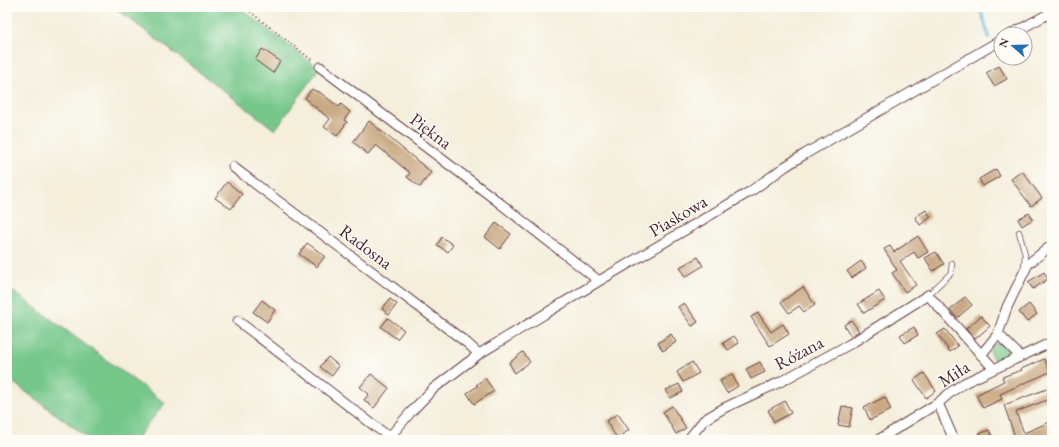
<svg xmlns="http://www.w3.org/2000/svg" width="1059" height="447" font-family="'EB Garamond',serif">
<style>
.green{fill:#74c78a;stroke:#5f735a}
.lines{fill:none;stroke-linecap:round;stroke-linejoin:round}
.stream{stroke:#52abcf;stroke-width:3}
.building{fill:#c9a982}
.service-casing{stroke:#643e45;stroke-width:6}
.minor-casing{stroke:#643e45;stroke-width:11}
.path{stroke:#643e45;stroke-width:2;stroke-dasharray:1 3;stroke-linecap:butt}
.service{stroke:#fff;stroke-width:4.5}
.minor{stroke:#fff;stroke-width:9}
.labels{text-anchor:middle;stroke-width:3;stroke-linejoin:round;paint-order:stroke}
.street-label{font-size:18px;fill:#4a1f2b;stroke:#fdfcf7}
</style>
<rect width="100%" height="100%" fill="#fdfcf7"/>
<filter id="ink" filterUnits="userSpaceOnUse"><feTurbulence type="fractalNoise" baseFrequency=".025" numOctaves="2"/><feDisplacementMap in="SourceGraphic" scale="8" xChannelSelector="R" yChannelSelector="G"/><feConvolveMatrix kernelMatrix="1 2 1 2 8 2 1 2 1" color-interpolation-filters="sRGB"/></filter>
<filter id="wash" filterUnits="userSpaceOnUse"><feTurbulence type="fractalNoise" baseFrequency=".012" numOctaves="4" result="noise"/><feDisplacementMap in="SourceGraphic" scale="16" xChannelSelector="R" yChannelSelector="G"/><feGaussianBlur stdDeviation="0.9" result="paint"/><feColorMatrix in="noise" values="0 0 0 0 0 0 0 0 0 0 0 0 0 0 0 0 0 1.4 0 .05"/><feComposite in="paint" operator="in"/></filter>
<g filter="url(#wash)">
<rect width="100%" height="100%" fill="#f4eedb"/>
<path class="green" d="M 114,7 L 239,7 L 319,69 L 275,130 Z
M 7,287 L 165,403 L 135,440 L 91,440 L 7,378 Z
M990 352a9 9 0 1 1 18 0a9 9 0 1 1-18 0Z"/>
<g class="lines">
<path class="stream" d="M 980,7 L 989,38"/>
</g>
<g id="blocks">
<path class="building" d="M 262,49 L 280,61 L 273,73 L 255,60 Z
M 999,66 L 1007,79 L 994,86 L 986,73 Z
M 312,89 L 317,92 L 318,91 L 339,107 L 341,104 L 350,112 L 344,120 L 347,122 L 337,136 L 324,127 L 330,119 L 309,102 L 310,102 L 305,98 Z
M 369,121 L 431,172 L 420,187 L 407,177 L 410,173 L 376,145 L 368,154 L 353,142 Z
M 996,169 L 1000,176 L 983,186 L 979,179 Z
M 1022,171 L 1042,198 L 1031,206 L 1011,179 Z
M 227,182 L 242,194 L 231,209 L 215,198 Z
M 926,210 L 931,217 L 920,225 L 915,217 Z
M 1029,213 L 1033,219 L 1022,226 L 1018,219 Z
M 496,223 L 511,234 L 500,249 L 485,237 Z
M 918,236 L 928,252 L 918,258 L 914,252 L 900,261 L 916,285 L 905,292 L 892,273 L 897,270 L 884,249 L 890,246 L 894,252 Z
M 442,237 L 453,245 L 448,252 L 437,245 Z
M 307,243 L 325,256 L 317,267 L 299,254 Z
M 936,252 L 944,264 L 933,271 L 925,258 Z
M 698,257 L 703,266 L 685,277 L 680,267 Z
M 861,261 L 866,268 L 852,278 L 847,271 Z
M 1044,272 L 1048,279 L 1033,289 L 1028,282 Z
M 803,287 L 815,305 L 804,312 L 799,306 L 789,313 L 781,302 Z
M 879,291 L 885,300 L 864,313 L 858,304 Z
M 965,297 L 972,305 L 957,318 L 950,310 Z
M 390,299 L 397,304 L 389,315 L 382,309 Z
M 262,300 L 275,310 L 267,322 L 253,312 Z
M 684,303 L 698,322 L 692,326 L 678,307 Z
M 1029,304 L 1037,314 L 1027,322 L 1019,312 Z
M 758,313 L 771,332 L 783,324 L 789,334 L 770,346 L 751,317 Z
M 981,316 L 990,326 L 975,339 L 966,329 Z
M 388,318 L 404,330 L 397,339 L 381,327 Z
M 851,320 L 859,331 L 851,336 L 844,325 Z
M 914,327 L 918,335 L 905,343 L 900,335 Z
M 945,329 L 958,346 L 950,352 L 937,334 Z
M 671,334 L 676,342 L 663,351 L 658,343 Z
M 734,336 L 739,343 L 728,350 L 723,343 Z
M 523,352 L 530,362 L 515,373 L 509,363 Z
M 328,357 L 339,366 L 332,376 L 320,367 Z
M 1044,359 L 1050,372 L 1000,394 L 1002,399 L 983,408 L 976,395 L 1004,381 L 1002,377 L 1022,370 L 1021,369 Z
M 692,362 L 699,373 L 683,382 L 677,372 Z
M 760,362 L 765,372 L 751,379 L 746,369 Z
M 924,373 L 936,391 L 926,398 L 914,380 Z
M 371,374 L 389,388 L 374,408 L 364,400 L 369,394 L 360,387 Z
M 732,374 L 738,386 L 727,393 L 720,381 Z
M 485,378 L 494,391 L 474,404 L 467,393 L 478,386 L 476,385 Z
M 679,384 L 683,392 L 670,398 L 666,390 Z
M 1052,387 L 1052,398 L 1016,412 L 1024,433 L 1052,421 L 1052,440 L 1007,440 L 1015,437 L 1004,405 Z
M 885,397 L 891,410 L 870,420 L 864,407 Z
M 785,401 L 791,413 L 774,422 L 768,410 Z
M 672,406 L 686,428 L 676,434 L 663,412 Z
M 842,406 L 853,408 L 849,427 L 838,425 Z
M 618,414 L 629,430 L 617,438 L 606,421 Z
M 989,430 L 994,440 L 982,440 L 979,434 Z"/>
</g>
</g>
<g filter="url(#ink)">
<use href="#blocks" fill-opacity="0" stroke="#643e45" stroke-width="1"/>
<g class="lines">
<g class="service-casing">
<path id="service" d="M 1019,232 L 1025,254 L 1024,267
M 928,295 L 951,273 L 952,263"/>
</g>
<g class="minor-casing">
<path id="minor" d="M 1011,34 L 1052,12
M 320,67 L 492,197 L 599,281
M 233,167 L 467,343 L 479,354
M 238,321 L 389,437
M 981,355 L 998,334
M 1020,356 L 998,334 L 1007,307 L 1028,264 L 1052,245
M 938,403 L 954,440
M 387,440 L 410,413 L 433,389 L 479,354 L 599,281 L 751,191 L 786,166 L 805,154 L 1001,40
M 688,440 L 704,420 L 724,408 L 780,382 L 850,344 L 928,295 L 994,369
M 878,440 L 938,403 L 951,392 L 964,383 L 1052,342"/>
</g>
<path class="path" d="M 244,7 L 313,61"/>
<use href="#service" class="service"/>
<use href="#minor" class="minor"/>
</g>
</g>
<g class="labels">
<g class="street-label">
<text transform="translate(431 131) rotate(37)" y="6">Piękna</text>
<text transform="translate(678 216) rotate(-31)" y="6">Piaskowa</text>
<text transform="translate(366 247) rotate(37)" y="6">Radosna</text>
<text transform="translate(799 353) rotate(-28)" y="6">Różana</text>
<text transform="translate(954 374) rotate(-33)" y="6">Miła</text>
</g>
</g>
<rect width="1059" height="447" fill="none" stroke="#fdfcf7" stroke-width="24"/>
<g transform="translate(1013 46) rotate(290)"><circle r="19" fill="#fdfcf7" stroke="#b5a4a5"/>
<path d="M0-3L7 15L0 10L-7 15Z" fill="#1f6fb2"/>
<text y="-6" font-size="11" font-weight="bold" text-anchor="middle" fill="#4a1f2b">N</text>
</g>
</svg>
